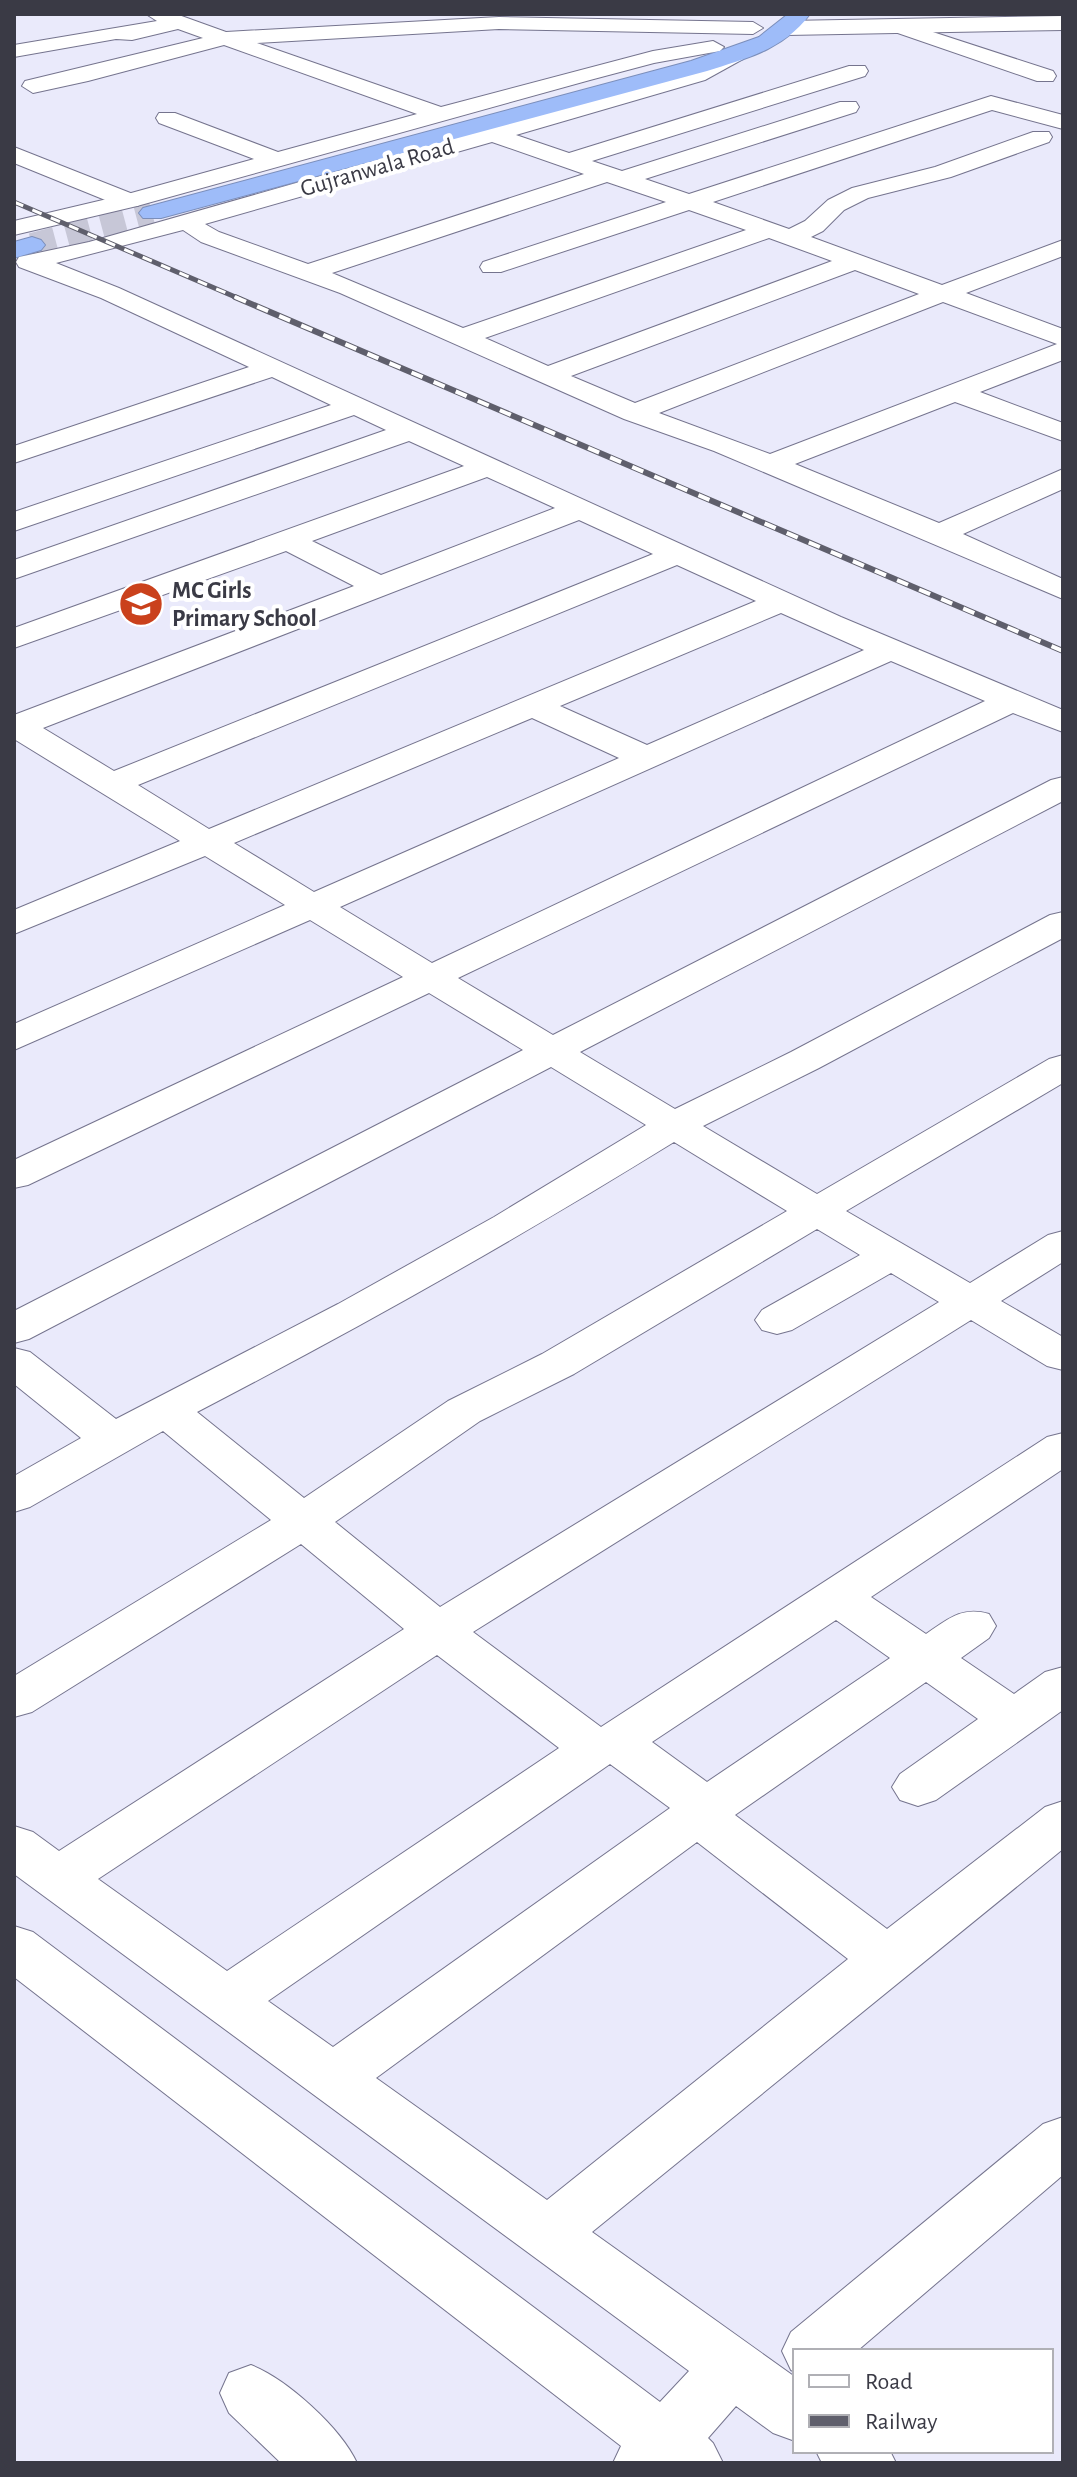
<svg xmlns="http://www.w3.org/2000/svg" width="1077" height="2477" font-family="'Alegreya Sans',sans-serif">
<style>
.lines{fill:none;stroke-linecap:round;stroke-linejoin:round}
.highway-tunnel{stroke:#c7c7d7;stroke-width:24;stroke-dasharray:24 12;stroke-linecap:butt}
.street-casing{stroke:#75748e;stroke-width:2}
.secondary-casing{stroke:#75748e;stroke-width:2}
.highway-casing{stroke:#7b8eba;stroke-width:2}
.street{fill:#fff;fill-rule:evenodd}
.secondary{fill:#fff;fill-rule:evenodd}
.highway{fill:#9ebcf9;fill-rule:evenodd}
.rail-far1-casing{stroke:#5f5f6c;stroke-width:5}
.rail-casing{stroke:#5f5f6c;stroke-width:6}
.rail-far1{stroke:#fff;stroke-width:3;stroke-dasharray:10;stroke-linecap:butt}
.rail{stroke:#fff;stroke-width:4;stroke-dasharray:12;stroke-linecap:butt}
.labels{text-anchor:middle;stroke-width:8;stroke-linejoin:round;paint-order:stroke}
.far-street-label{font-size:24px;fill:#3a3a45;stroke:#fff}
.far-poi-label{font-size:24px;font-weight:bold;fill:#3a3a45;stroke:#fff;text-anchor:start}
</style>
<rect width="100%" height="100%" fill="#eaeafb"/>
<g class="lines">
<path class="highway-tunnel" d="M 32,245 L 152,213"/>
<g class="street-casing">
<path id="street" d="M 146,14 L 176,14 L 226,32 L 499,17 L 753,22 L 763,28 L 753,34 L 499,29 L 257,43 L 441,107 L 653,51 L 713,41 L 724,47 L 720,51 L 654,63 L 590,80 L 137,206 L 14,235 L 14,221 L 124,195 L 254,159 L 159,123 L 156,118 L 159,113 L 175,113 L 278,152 L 417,114 L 224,45 L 88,81 L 33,93 L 22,86 L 25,81 L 203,38 L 178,29 L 132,40 L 116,39 L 14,57 L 14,45 L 157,21 Z
M 896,20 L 1053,71 L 1056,76 L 1053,81 L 1037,81 L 889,30 L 886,26 Z
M 735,48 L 743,49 L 746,54 L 743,59 L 705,80 L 516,135 L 569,153 L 849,66 L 865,66 L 868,71 L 865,76 L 592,161 L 622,171 L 840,102 L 856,102 L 859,107 L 856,112 L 645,179 L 689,194 L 991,96 L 1063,115 L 1063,129 L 992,110 L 713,202 L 789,229 L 805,221 L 828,200 L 852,188 L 935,167 L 1033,132 L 1049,132 L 1052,137 L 1049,142 L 951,177 L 868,198 L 844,210 L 823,231 L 811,237 L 942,285 L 1063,240 L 1063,256 L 966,293 L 1063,329 L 1063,360 L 980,392 L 1063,423 L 1063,441 L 955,402 L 795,464 L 939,523 L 1063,469 L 1063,489 L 963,534 L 1063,579 L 1063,599 L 714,451 L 624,419 L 340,293 L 201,242 L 183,230 L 56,263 L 119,288 L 841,617 L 1063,710 L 1063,732 L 1013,713 L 458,978 L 553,1035 L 1051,780 L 1063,777 L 1063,801 L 580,1052 L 675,1109 L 791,1052 L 1050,915 L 1063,912 L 1063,938 L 819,1068 L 703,1126 L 817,1194 L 1049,1059 L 1063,1055 L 1063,1083 L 846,1211 L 970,1283 L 1048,1235 L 1063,1231 L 1063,1262 L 1001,1301 L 1063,1337 L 1063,1370 L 1047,1366 L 971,1320 L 473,1632 L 601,1727 L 1047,1437 L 1063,1433 L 1063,1469 L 871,1597 L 926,1634 C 948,1619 962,1606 989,1614 L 996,1626 L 989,1638 L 961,1658 L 1014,1694 L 1045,1672 L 1063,1667 L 1063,1710 L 936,1800 L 918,1806 L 900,1800 L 892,1787 L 900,1774 L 978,1719 L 926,1682 L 735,1815 L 887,1929 L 1045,1807 L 1063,1801 L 1063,1849 L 592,2232 L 795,2377 L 795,2441 L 773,2433 L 736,2406 L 708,2438 L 713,2443 L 723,2463 L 613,2463 L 621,2446 L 14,1977 L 14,1926 L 33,1932 L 660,2402 L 689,2371 L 14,1874 L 14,1826 L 33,1832 L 59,1851 L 404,1629 L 301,1544 L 32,1712 L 14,1717 L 14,1676 L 271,1520 L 163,1431 L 30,1507 L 14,1512 L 14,1476 L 81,1438 L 14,1384 L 14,1348 L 30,1352 L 116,1419 L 338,1304 L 494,1217 L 646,1125 L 551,1067 L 29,1339 L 14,1343 L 14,1311 L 523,1050 L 429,993 L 28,1185 L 14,1188 L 14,1160 L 403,977 L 310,920 L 14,1050 L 14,1024 L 285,905 L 205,856 L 14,934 L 14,910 L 180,841 L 14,739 L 14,715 L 354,586 L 286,551 L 14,648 L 14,628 L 464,466 L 409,441 L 14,579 L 14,560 L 386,430 L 354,415 L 14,531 L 14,512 L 331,405 L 272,377 L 14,463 L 14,446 L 249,367 L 101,298 L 19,267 L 16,262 L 19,257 L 89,242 L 647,83 L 689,70 ZM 492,142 L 584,174 L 308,264 L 219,232 L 205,224 ZM 607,182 L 666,202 L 483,262 L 480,267 L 483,272 L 501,272 L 689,210 L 746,230 L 463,328 L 332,273 ZM 769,238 L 832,261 L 548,366 L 485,338 ZM 855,270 L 919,294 L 635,403 L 571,376 ZM 943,302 L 1057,344 L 770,454 L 659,413 ZM 487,477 L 555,508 L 381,575 L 312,541 ZM 579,520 L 653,554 L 114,771 L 43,728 ZM 677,565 L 756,601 L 209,829 L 138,785 ZM 781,613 L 864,650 L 647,745 L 560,706 ZM 891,661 L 985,701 L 432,963 L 340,907 ZM 532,718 L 619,758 L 314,892 L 234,843 ZM 674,1142 L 787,1211 L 542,1354 L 448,1401 L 304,1498 L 197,1412 C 361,1327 517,1239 674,1142 ZM 817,1229 L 860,1255 L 762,1310 L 755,1320 L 762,1330 L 777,1334 L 792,1330 L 891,1273 L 939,1302 L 440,1607 L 335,1522 L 480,1421 L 574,1374 ZM 836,1620 L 890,1658 L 707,1782 L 652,1742 ZM 437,1655 L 559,1748 L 227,1971 L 98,1879 ZM 610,1764 L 670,1808 L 333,2047 L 268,2001 ZM 697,1842 L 848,1959 L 547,2200 L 376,2078 Z
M 1063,2117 L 1063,2175 L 857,2351 L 795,2351 L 795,2372 L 791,2370 L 782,2351 L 791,2332 L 1043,2124 Z
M 251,2365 C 287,2379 341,2428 357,2463 L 281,2463 L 229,2413 L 220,2393 L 229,2373 Z
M 816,2451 L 890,2451 L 896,2463 L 822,2463 Z"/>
</g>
<g class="secondary-casing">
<path id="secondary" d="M 1063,16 L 1063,30 L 787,35 L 776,28 L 787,21 Z
M 14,147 L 138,196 L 141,201 L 138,206 L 120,206 L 14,163 Z"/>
</g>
<g class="highway-casing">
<path id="highway" d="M 788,14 L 810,14 C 785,49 745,59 707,71 L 161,218 L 143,218 L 139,213 L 143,208 L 691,61 L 759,37 Z
M 32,237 L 41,240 L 45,245 L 41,250 L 14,258 L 14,242 Z"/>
</g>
<use href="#street" class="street"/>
<use href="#secondary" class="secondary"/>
<use href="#highway" class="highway"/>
<g class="rail-far1-casing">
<path id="rail-far1" d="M 14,202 L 240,299"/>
</g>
<g class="rail-casing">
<path id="rail" d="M 235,297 L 1063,651"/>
</g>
<use href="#rail-far1" class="rail-far1"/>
<use href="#rail" class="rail"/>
</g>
<defs>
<g id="school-disc" transform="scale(2.3)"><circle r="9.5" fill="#ca411c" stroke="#fff"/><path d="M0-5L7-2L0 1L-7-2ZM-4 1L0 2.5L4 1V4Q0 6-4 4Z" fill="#fff"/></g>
</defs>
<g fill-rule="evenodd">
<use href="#school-disc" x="141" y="604"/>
</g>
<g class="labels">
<g class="far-street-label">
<text transform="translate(377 167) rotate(-16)" y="8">Gujranwala Road</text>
</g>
<g class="far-poi-label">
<text x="172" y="598">MC Girls<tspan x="172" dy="28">Primary School</tspan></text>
</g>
</g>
<rect width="1077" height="2477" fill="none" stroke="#3a3a45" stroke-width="32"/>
<rect x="793" y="2349" width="260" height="104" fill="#ffffff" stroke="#b0b0b5" stroke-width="2"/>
<rect x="809" y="2375" width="40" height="12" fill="#ffffff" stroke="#b0b0b5" stroke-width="2"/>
<text x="865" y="2389" font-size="24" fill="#3a3a45">Road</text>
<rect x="809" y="2415" width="40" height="12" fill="#5f5f6c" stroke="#b0b0b5" stroke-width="2"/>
<text x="865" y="2429" font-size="24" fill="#3a3a45">Railway</text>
</svg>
